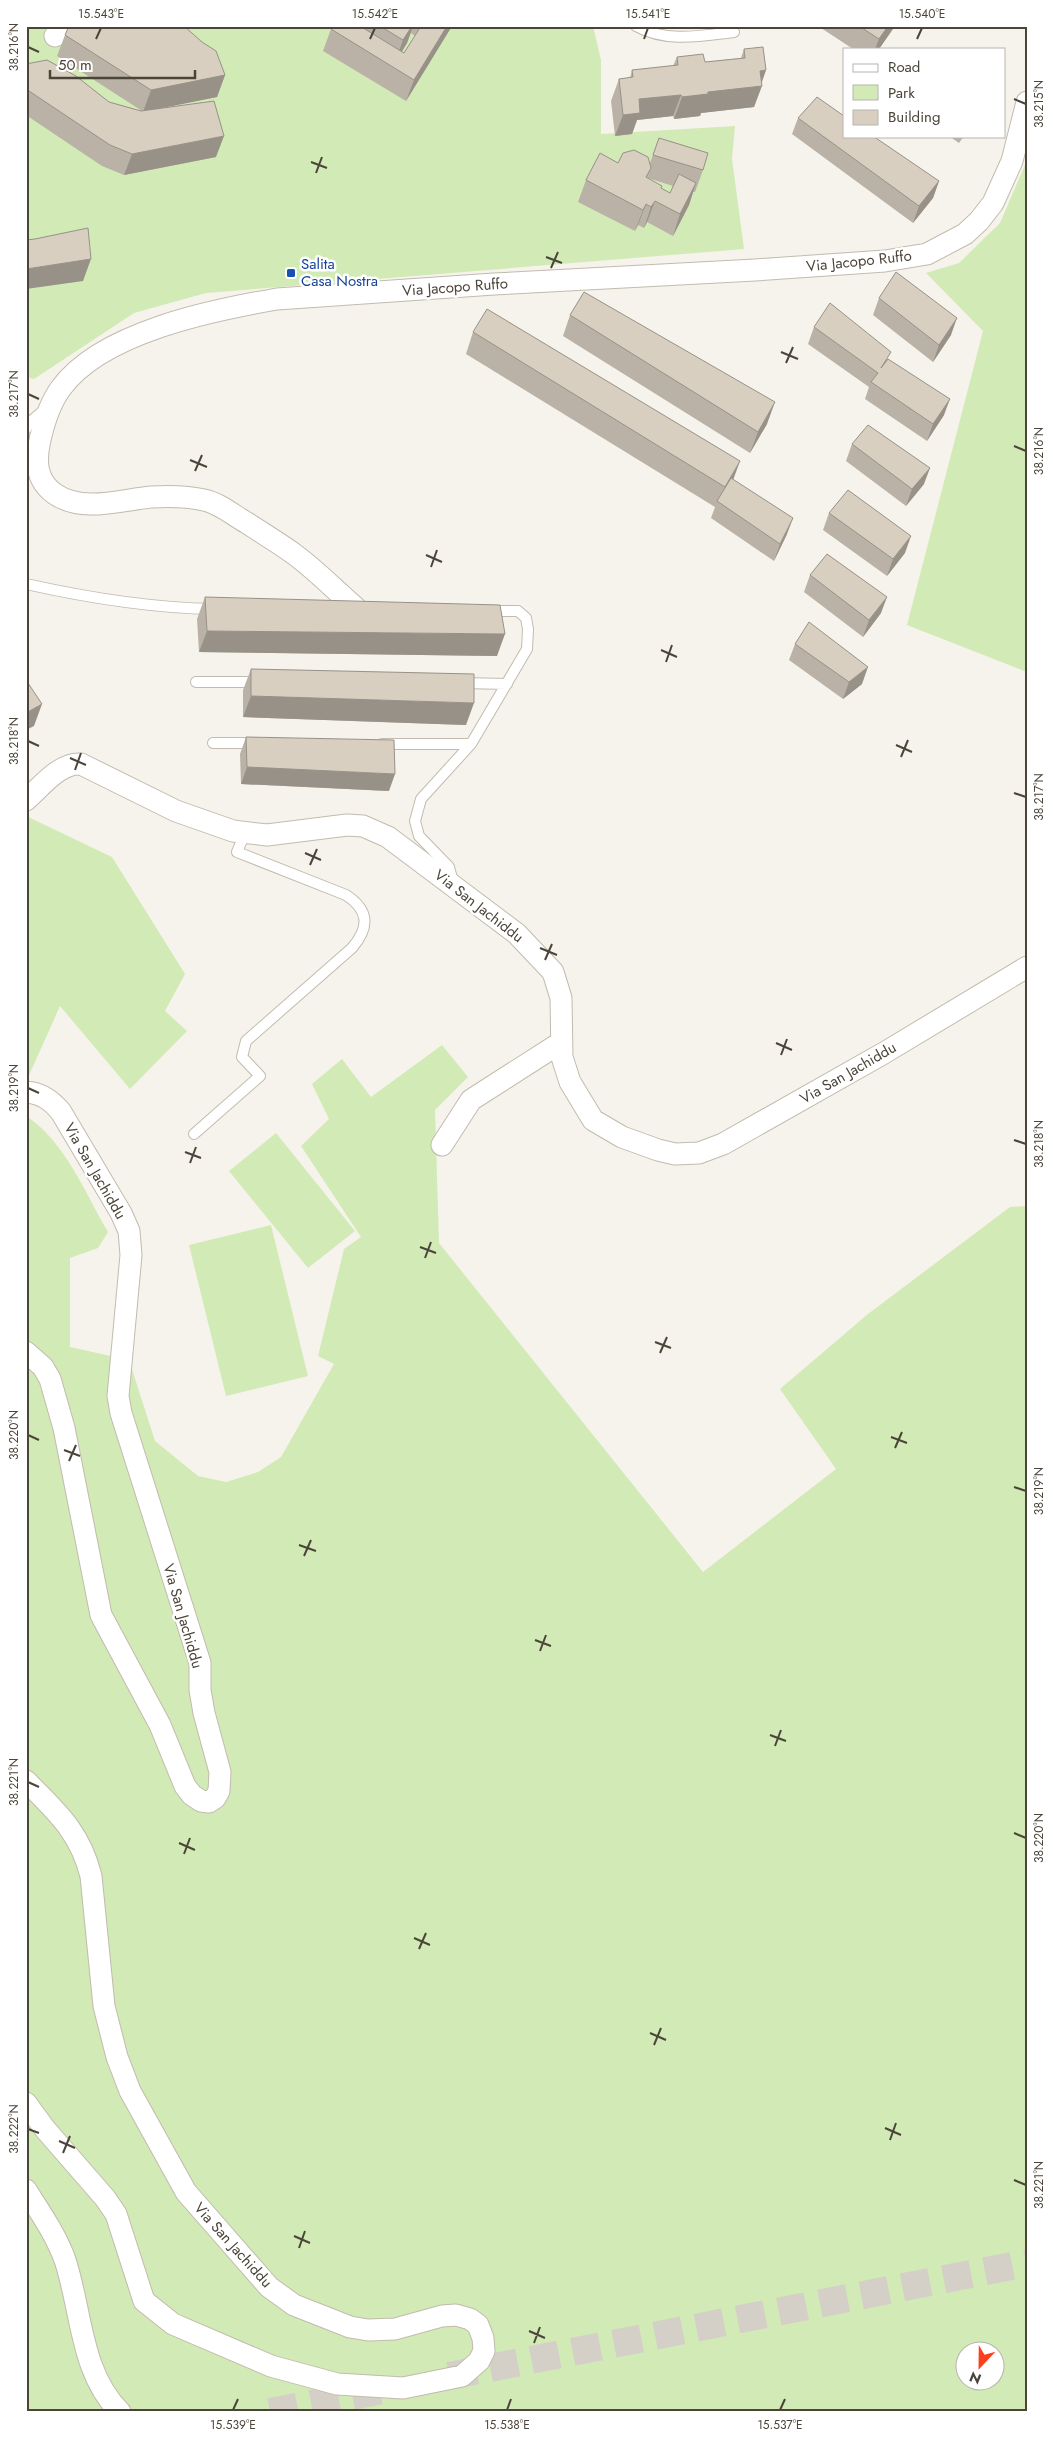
<svg xmlns="http://www.w3.org/2000/svg" width="1053" height="2438" font-family="Jost,sans-serif">
<style>
.green{fill:#d2eab5;fill-rule:evenodd}
.lines{fill:none;stroke-linecap:round;stroke-linejoin:round}
.secondary-tunnel{stroke:#d4d0c8;stroke-width:28;stroke-dasharray:28 14;stroke-linecap:butt}
.lane-casing{stroke:#c2bbae;stroke-width:12}
.street-casing{stroke:#c2bbae;stroke-width:23}
.lane{stroke:#fff;stroke-width:10}
.street{stroke:#fff;stroke-width:21}
.wall{fill:#bab2a6;fill-rule:evenodd}
.shaded-wall{fill:#979187}
.building{fill:#d8cfc1;stroke:#979187}
.ticks{fill:none;stroke:#4b4439;stroke-width:2}
.transit-dot{fill:#1a4fb4;stroke:#fff;stroke-width:2}
.labels{text-anchor:middle;stroke-width:5;stroke-linejoin:round;paint-order:stroke}
.street-label{font-size:15px;fill:#4b4439;stroke:#fff}
.transit-label{font-size:15px;fill:#164399;stroke:#fff;text-anchor:start}
.neatline{fill:none;stroke:#4b4439;stroke-width:2}
.ticks-label{font-size:12px;text-anchor:middle;fill:#4b4439}
</style>
<rect width="100%" height="100%" fill="#f6f3ec"/>
<path class="green" d="M 26,26 L 593,26 L 601,60 L 601,134 L 735,126 L 732,159 L 744,249 L 206,293 L 134,313 L 34,379 L 26,377 Z
M 1027,160 L 1027,672 L 907,625 L 983,331 L 926,273 L 959,263 L 1000,223 Z
M 26,816 L 112,857 L 185,974 L 165,1011 L 187,1031 L 130,1089 L 60,1006 L 26,1082 Z
M 442,1045 L 468,1077 L 435,1110 L 439,1243 L 703,1572 L 836,1469 L 780,1389 L 868,1314 L 1010,1207 L 1027,1206 L 1027,2412 L 26,2412 L 26,1116 C 65,1141 85,1193 108,1232 L 98,1248 L 70,1258 L 70,1347 L 129,1360 L 155,1441 L 198,1476 L 226,1482 L 258,1472 L 281,1457 L 334,1364 L 318,1356 L 344,1249 L 361,1237 L 301,1146 L 329,1119 L 312,1084 L 342,1059 L 371,1097 ZM 966,2350 L 996,2350 L 996,2380 L 966,2380 Z
M 276,1133 L 355,1231 L 308,1268 L 229,1171 Z
M 271,1225 L 308,1376 L 226,1396 L 189,1245 Z"/>
<g class="lines">
<path class="secondary-tunnel" d="M 449,2376 L 1027,2263
M 270,2412 L 388,2389"/>
<g class="lane-casing">
<path id="lane" d="M 636,26 C 666,43 701,36 734,32
M 26,429 L 30,422 L 44,410
M 26,584 C 89,598 150,608 214,609
M 196,682 L 258,682
M 463,683 L 507,684
M 213,743 L 255,743
M 382,744 L 471,744
M 453,882 L 449,867 L 419,836 L 415,821 L 421,799 L 471,744 L 527,649 L 528,629 L 526,618 L 518,611 L 489,611
M 194,1134 L 260,1076 L 242,1057 L 246,1041 L 352,948 C 370,927 369,910 346,895 L 237,852 L 245,833"/>
</g>
<g class="street-casing">
<path id="street" d="M 55,36 L 62,26
M 357,609 C 336,591 316,570 294,554 C 279,543 262,533 247,523 C 233,515 219,503 204,500 C 187,496 167,496 151,497 C 120,500 83,513 55,494 C 36,481 35,461 40,440 C 44,422 50,403 61,388 C 102,332 213,310 277,299 L 494,284 L 755,270 L 885,261 L 927,254 L 965,234 L 979,221 L 993,203 L 1012,161 L 1027,102
M 26,800 C 41,787 60,762 81,764 L 176,811 L 233,831 L 267,835 L 347,825 L 363,826 L 388,837 L 517,934 L 553,972 L 561,998 L 562,1057 L 570,1082 L 593,1120 L 622,1137 L 658,1150 L 675,1154 L 699,1153 L 723,1144 L 884,1053 L 1027,967
M 26,1092 C 42,1093 52,1101 61,1112 L 121,1213 L 129,1231 L 131,1255 L 118,1396 L 121,1413 L 200,1663 L 200,1690 L 204,1713 L 220,1772 L 219,1791 L 215,1798 L 209,1802 L 201,1801 L 192,1795 L 185,1786 L 160,1725 L 101,1615 L 64,1428 L 50,1379 L 43,1367 L 26,1352
M 442,1145 L 471,1100 L 560,1043
M 26,1781 C 57,1812 80,1832 91,1876 L 104,2006 L 117,2057 L 130,2091 L 186,2192 L 269,2287 L 294,2305 L 350,2327 L 368,2330 L 395,2329 L 442,2316 L 456,2315 L 470,2319 L 478,2325 L 483,2338 L 484,2351 L 479,2361 L 462,2376 L 403,2388 L 337,2384 L 271,2366 L 173,2324 L 144,2301 L 116,2214 L 105,2198 L 45,2129 L 26,2103
M 26,2190 C 40,2212 56,2235 65,2260 C 82,2311 80,2372 120,2412"/>
</g>
<use href="#lane" class="lane"/>
<use href="#street" class="street"/>
</g>
<path class="wall" d="M 363,26 L 452,26 L 406,101 L 323,51 L 331,29 L 362,28 ZM 411,33 L 415,36 L 404,53 L 402,52 L 407,43 Z
M 818,26 L 895,26 L 879,49 L 853,49 Z
M 65,35 L 225,75 L 217,97 L 159,108 L 216,157 L 124,175 L 102,166 L 26,115 L 26,64 L 109,102 L 142,111 L 57,56 Z
M 744,49 L 766,70 L 754,107 L 701,113 L 700,116 L 674,119 L 673,116 L 637,120 L 632,134 L 615,136 L 611,101 L 619,79 L 630,78 L 632,70 L 673,66 L 677,57 L 705,62 L 741,58 Z
M 798,118 L 939,181 L 933,198 L 913,223 L 792,134 Z
M 949,136 L 964,136 L 959,143 Z
M 659,138 L 703,170 L 695,192 L 693,192 L 689,205 L 673,236 L 647,222 L 644,228 L 638,225 L 635,231 L 578,202 L 586,180 L 618,163 L 650,163 ZM 647,178 L 648,178 L 673,186 L 670,193 L 661,188 Z
M 879,298 L 951,335 L 933,362 L 873,315 Z
M 570,315 L 767,424 L 750,453 L 563,336 Z
M 814,327 L 888,360 L 944,415 L 927,441 L 865,399 L 869,387 L 808,344 Z
M 473,332 L 733,480 L 787,534 L 774,561 L 711,518 L 715,507 L 466,354 Z
M 852,444 L 924,484 L 906,506 L 846,461 Z
M 829,513 L 905,553 L 887,576 L 823,530 Z
M 810,575 L 881,613 L 863,637 L 804,592 Z
M 205,597 L 497,656 L 199,652 L 197,619 Z
M 795,644 L 862,684 L 843,699 L 789,660 Z
M 251,669 L 466,725 L 243,717 L 243,690 Z
M 246,737 L 389,791 L 241,784 L 240,754 Z"/>
<path class="shaded-wall" d="M 412,26 L 413,26 L 407,43 L 395,62 L 403,40 Z
M 447,26 L 452,26 L 406,101 L 414,80 Z
M 888,26 L 895,26 L 879,49 L 875,49 L 879,39 Z
M 766,70 L 760,86 L 762,86 L 754,107 L 701,113 L 700,116 L 674,119 L 682,97 L 708,92 L 760,71 Z
M 225,75 L 217,97 L 143,112 L 151,90 Z
M 681,95 L 673,116 L 637,120 L 632,134 L 615,136 L 623,115 L 639,99 Z
M 224,136 L 216,157 L 124,175 L 132,154 Z
M 939,181 L 933,198 L 913,223 L 919,206 Z
M 696,183 L 689,205 L 673,236 L 680,214 Z
M 655,201 L 647,222 L 644,228 L 651,207 Z
M 646,204 L 638,225 L 635,231 L 643,210 Z
M 91,259 L 83,281 L 26,289 L 26,269 Z
M 957,318 L 951,335 L 933,362 L 939,345 Z
M 950,399 L 944,415 L 927,441 L 933,424 Z
M 775,402 L 767,424 L 750,453 L 758,432 Z
M 740,461 L 732,483 L 719,503 L 725,487 Z
M 930,468 L 924,484 L 906,506 L 912,489 Z
M 793,518 L 787,534 L 774,561 L 780,544 Z
M 911,536 L 905,553 L 887,576 L 893,559 Z
M 887,597 L 881,613 L 863,637 L 869,620 Z
M 207,631 L 505,634 L 497,656 L 199,652 Z
M 868,667 L 862,684 L 843,699 L 849,682 Z
M 251,696 L 474,703 L 466,725 L 243,717 Z
M 42,704 L 34,726 L 26,730 L 26,713 Z
M 247,767 L 395,774 L 389,791 L 241,784 Z"/>
<path class="building" d="M 69,26 L 184,26 L 202,42 L 216,51 L 225,75 L 151,90 L 65,35 Z
M 333,26 L 360,26 L 404,53 L 421,26 L 447,26 L 414,80 L 331,29 Z
M 380,26 L 412,26 L 403,40 Z
M 859,26 L 888,26 L 879,39 Z
M 763,47 L 766,70 L 760,71 L 762,86 L 708,92 L 708,94 L 682,97 L 681,95 L 639,99 L 640,113 L 623,115 L 619,79 L 633,77 L 632,70 L 678,65 L 677,57 L 703,54 L 705,62 L 745,58 L 744,49 Z
M 47,60 L 76,76 L 109,102 L 141,111 L 214,101 L 224,136 L 132,154 L 110,145 L 26,89 L 26,64 Z
M 817,97 L 844,116 L 844,136 L 873,136 L 939,181 L 919,206 L 798,118 Z
M 659,138 L 708,153 L 703,170 L 653,155 Z
M 634,150 L 648,157 L 651,168 L 646,177 L 662,186 L 661,188 L 670,193 L 679,174 L 696,183 L 680,214 L 655,201 L 651,207 L 646,204 L 643,210 L 586,180 L 600,153 L 618,163 L 623,153 Z
M 88,228 L 91,259 L 26,269 L 26,240 L 35,239 Z
M 896,272 L 957,318 L 939,345 L 879,298 Z
M 584,292 L 775,402 L 758,432 L 570,315 Z
M 830,303 L 891,352 L 881,368 L 888,359 L 950,399 L 933,424 L 871,382 L 878,373 L 814,327 Z
M 487,309 L 740,461 L 725,487 L 473,332 Z
M 868,425 L 930,468 L 912,489 L 852,444 Z
M 731,478 L 793,518 L 780,544 L 717,501 Z
M 848,490 L 911,536 L 893,559 L 829,513 Z
M 827,554 L 887,597 L 869,620 L 810,575 Z
M 205,597 L 500,605 L 505,634 L 207,631 Z
M 809,622 L 868,667 L 849,682 L 795,644 Z
M 251,669 L 474,674 L 474,703 L 251,696 Z
M 26,680 L 42,704 L 26,713 Z
M 246,737 L 394,740 L 395,774 L 247,767 Z"/>
<path class="ticks" d="M 96,39 L 101,28M 370,39 L 375,28M 644,39 L 648,28M 917,39 L 922,28M 28,47 L 39,52M 1014,99 L 1026,104M 311,162 L 327,168M 316,173 L 322,157M 546,257 L 562,263M 551,268 L 558,252M 781,352 L 798,359M 786,363 L 793,347M 28,394 L 39,399M 1014,446 L 1026,451M 190,460 L 207,467M 195,471 L 202,455M 426,555 L 442,562M 431,567 L 437,550M 661,650 L 677,657M 666,662 L 672,645M 28,741 L 39,746M 896,745 L 912,752M 901,757 L 908,740M 70,758 L 86,765M 75,770 L 81,753M 1014,793 L 1026,797M 305,853 L 321,860M 310,865 L 317,849M 540,948 L 557,955M 545,960 L 552,944M 776,1043 L 792,1050M 781,1055 L 787,1039M 28,1088 L 39,1093M 1014,1140 L 1026,1144M 185,1152 L 201,1158M 190,1163 L 196,1147M 420,1247 L 436,1253M 425,1258 L 431,1242M 655,1342 L 671,1348M 660,1353 L 667,1337M 28,1435 L 39,1440M 891,1437 L 907,1443M 895,1448 L 902,1432M 64,1450 L 80,1456M 69,1461 L 76,1445M 1014,1487 L 1026,1491M 299,1545 L 316,1551M 304,1556 L 311,1540M 535,1640 L 551,1646M 540,1651 L 546,1635M 770,1735 L 786,1741M 775,1746 L 781,1730M 28,1782 L 39,1787M 1014,1833 L 1026,1838M 179,1843 L 195,1850M 184,1854 L 190,1838M 414,1938 L 430,1945M 419,1949 L 426,1933M 650,2033 L 666,2040M 654,2045 L 661,2028M 885,2128 L 901,2135M 28,2129 L 39,2133M 890,2140 L 896,2123M 59,2141 L 75,2148M 63,2153 L 70,2136M 1014,2180 L 1026,2185M 294,2236 L 310,2243M 299,2248 L 305,2231M 529,2331 L 545,2338M 534,2343 L 540,2327M 233,2410 L 238,2399M 507,2410 L 511,2399M 780,2410 L 785,2399"/>
<rect class="transit-dot" x="286" y="268" width="10" height="10" rx="2.5"/>
<g class="labels">
<g class="street-label">
<text transform="translate(859 261) rotate(-6)" y="5">Via Jacopo Ruffo</text>
<text transform="translate(455 287) rotate(-4)" y="5">Via Jacopo Ruffo</text>
<text transform="translate(479 906) rotate(38)" y="5">Via San Jachiddu</text>
<text transform="translate(848 1073) rotate(-30)" y="5">Via San Jachiddu</text>
<text transform="translate(95 1171) rotate(60)" y="5">Via San Jachiddu</text>
<text transform="translate(183 1616) rotate(74)" y="5">Via San Jachiddu</text>
<text transform="translate(233 2245) rotate(48)" y="5">Via San Jachiddu</text>
</g>
<g class="transit-label">
<text x="301" y="269">Salita<tspan x="301" dy="17">Casa Nostra</tspan></text>
</g>
</g>
<rect width="1053" height="2438" fill="none" stroke="#ffffff" stroke-width="55"/>
<rect x="843" y="48" width="162" height="90" fill="#ffffff" stroke="#b7b4b0"/>
<rect x="853" y="64" width="25" height="8" fill="#ffffff" stroke="#b7b4b0"/>
<text x="888" y="72" font-size="15" fill="#4b4439">Road</text>
<rect x="853" y="85" width="25" height="15" fill="#d2eab5" stroke="#b7b4b0"/>
<text x="888" y="98" font-size="15" fill="#4b4439">Park</text>
<rect x="853" y="110" width="25" height="15" fill="#d8cfc1" stroke="#b7b4b0"/>
<text x="888" y="122" font-size="15" fill="#4b4439">Building</text>
<g transform="translate(980 2366) rotate(202)"><circle r="24" fill="#ffffff" stroke="#b7b4b0"/>
<path d="M0-4L9 19L0 12L-9 19Z" fill="#fc3f1d"/>
<text y="-8" font-size="14" font-weight="bold" text-anchor="middle" fill="#4b4439">N</text>
</g>
<path d="M50 70v8h145v-8" fill="none" stroke="#4b4439" stroke-width="2.5"/>
<text x="58" y="70" font-size="15" fill="#4b4439" stroke="#ffffff" stroke-width="4" paint-order="stroke">50 m</text>
<rect x="28" y="28" width="998" height="2382" class="neatline"/>
<g class="ticks-label">
<text x="101" y="18">15.543°E</text>
<text x="375" y="18">15.542°E</text>
<text x="648" y="18">15.541°E</text>
<text x="922" y="18">15.540°E</text>
<text transform="translate(14 47) rotate(-90)" y="4">38.216°N</text>
<text transform="translate(1039 104) rotate(-90)" y="4">38.215°N</text>
<text transform="translate(14 394) rotate(-90)" y="4">38.217°N</text>
<text transform="translate(1039 451) rotate(-90)" y="4">38.216°N</text>
<text transform="translate(14 741) rotate(-90)" y="4">38.218°N</text>
<text transform="translate(1039 797) rotate(-90)" y="4">38.217°N</text>
<text transform="translate(14 1088) rotate(-90)" y="4">38.219°N</text>
<text transform="translate(1039 1144) rotate(-90)" y="4">38.218°N</text>
<text transform="translate(14 1435) rotate(-90)" y="4">38.220°N</text>
<text transform="translate(1039 1491) rotate(-90)" y="4">38.219°N</text>
<text transform="translate(14 1782) rotate(-90)" y="4">38.221°N</text>
<text transform="translate(1039 1838) rotate(-90)" y="4">38.220°N</text>
<text transform="translate(14 2129) rotate(-90)" y="4">38.222°N</text>
<text transform="translate(1039 2185) rotate(-90)" y="4">38.221°N</text>
<text x="233" y="2429">15.539°E</text>
<text x="507" y="2429">15.538°E</text>
<text x="780" y="2429">15.537°E</text>
</g>
</svg>
